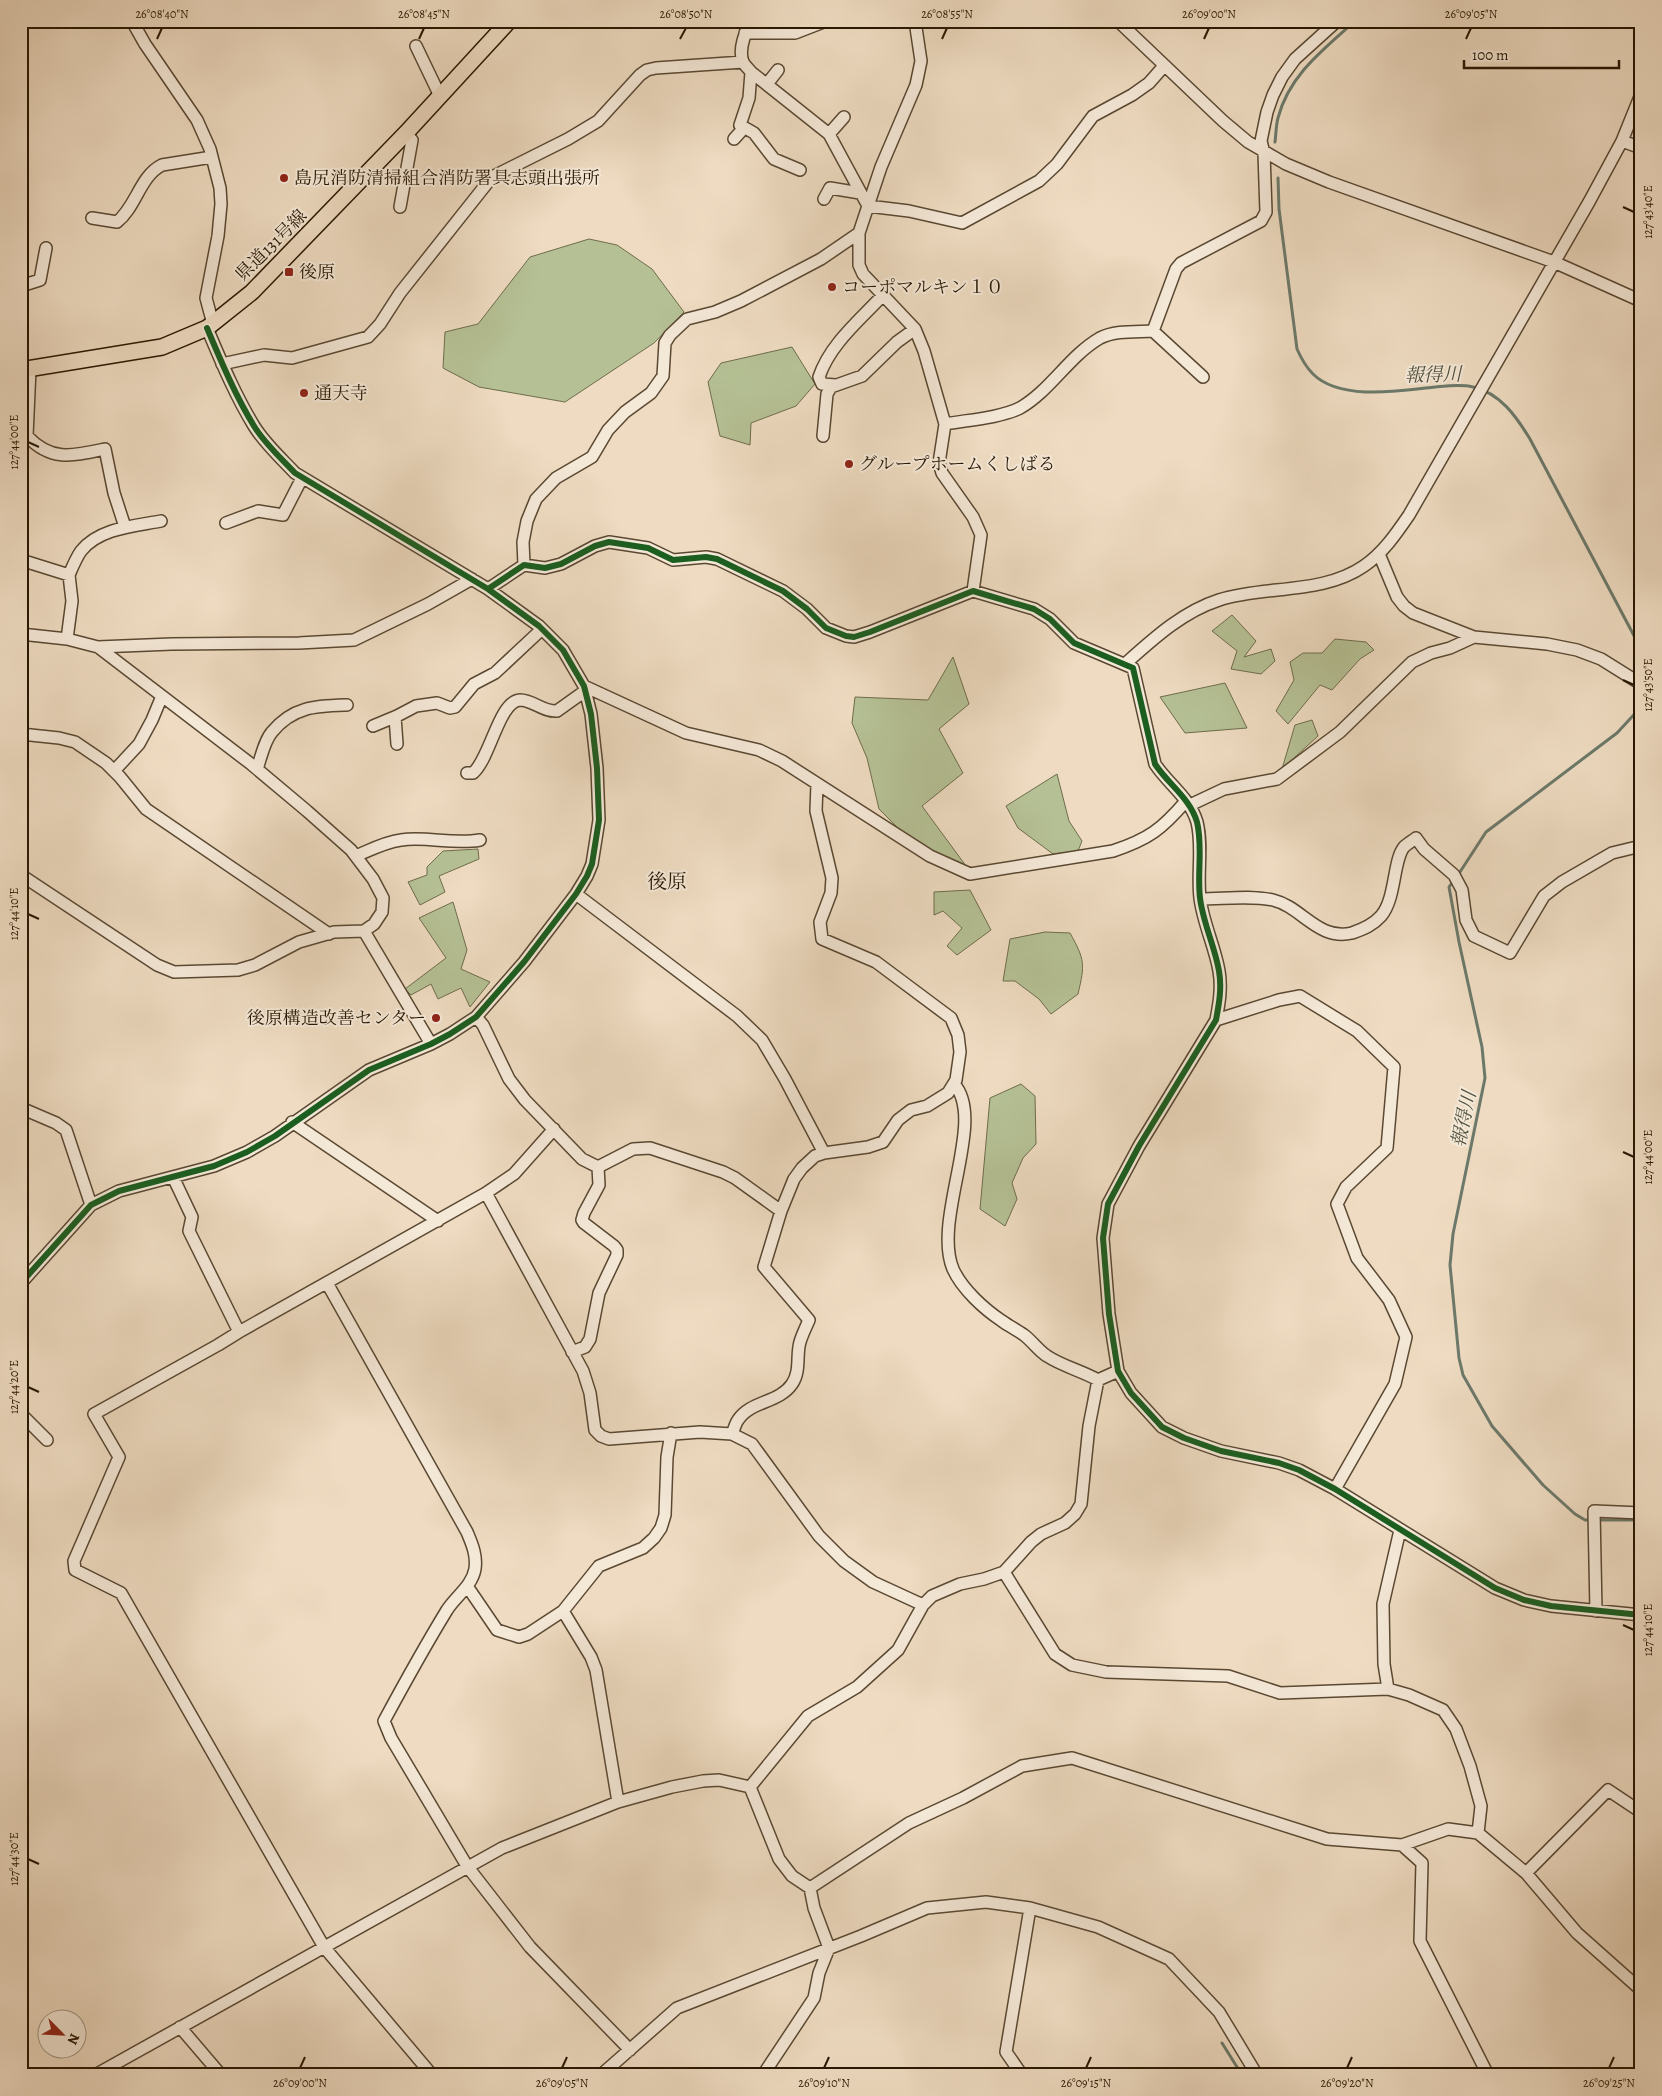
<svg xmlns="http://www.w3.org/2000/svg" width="1662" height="2096" font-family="Alegreya,'Noto Serif JP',serif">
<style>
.green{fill:#b5c195;stroke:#6e6c4c}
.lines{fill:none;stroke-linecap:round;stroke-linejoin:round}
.stream{stroke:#6c796a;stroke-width:3}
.minor-casing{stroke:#5a4832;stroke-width:14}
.major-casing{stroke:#281702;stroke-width:18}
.minor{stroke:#f4e8d7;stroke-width:11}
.major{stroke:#eedbc1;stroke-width:15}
.cycleway-casing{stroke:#f4e8d7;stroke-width:9}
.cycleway{stroke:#1b5e20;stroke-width:6}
.ticks{fill:none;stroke:#281702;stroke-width:2}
.poi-dot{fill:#8f2418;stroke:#f4e8d7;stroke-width:2}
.labels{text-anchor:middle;stroke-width:4;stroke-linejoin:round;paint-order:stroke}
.poi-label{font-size:18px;fill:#281702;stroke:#f4e8d7;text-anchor:start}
.street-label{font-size:18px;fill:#281702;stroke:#f4e8d7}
.water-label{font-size:19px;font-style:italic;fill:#50503f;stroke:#f4e8d7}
.quarter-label{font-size:20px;fill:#281702;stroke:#f4e8d7}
.neatline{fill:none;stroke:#281702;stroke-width:2}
.ticks-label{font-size:12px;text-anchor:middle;fill:#281702}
</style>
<rect width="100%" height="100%" fill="#eedbc1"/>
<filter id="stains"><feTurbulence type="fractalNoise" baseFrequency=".004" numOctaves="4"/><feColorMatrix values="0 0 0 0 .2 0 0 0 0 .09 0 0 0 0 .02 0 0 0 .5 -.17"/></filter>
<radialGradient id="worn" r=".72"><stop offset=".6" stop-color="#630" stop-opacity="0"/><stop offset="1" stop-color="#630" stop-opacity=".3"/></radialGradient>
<path class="green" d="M 589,239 L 617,245 L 652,269 L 684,312 L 654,343 L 565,402 L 479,387 L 443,368 L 445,332 L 478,324 L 530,257 Z
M 792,347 L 815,384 L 796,406 L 751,423 L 750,445 L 720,436 L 708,382 L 721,363 Z
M 1232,615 L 1256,641 L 1244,657 L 1271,649 L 1275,661 L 1261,674 L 1231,669 L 1237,651 L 1212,631 Z
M 1335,639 L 1366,642 L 1374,650 L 1360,659 L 1332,690 L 1320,685 L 1288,724 L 1276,711 L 1294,680 L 1290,662 L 1303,653 L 1322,653 Z
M 953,657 L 969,704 L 939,729 L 963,773 L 922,806 L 966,866 L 932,851 L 900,830 L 879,809 L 867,758 L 852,723 L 855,697 L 928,700 Z
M 1225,683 L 1247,728 L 1185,733 L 1160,697 Z
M 1312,720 L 1318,736 L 1282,769 L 1295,725 Z
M 1057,774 L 1069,821 L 1082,841 L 1078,851 L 1053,854 L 1018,828 L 1006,806 Z
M 478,849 L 479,859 L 439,876 L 445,892 L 420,905 L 408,882 L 427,875 L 427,867 L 443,851 Z
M 970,890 L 991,930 L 957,955 L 947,946 L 962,928 L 943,911 L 934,915 L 934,892 Z
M 453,902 L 467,950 L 461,969 L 490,982 L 470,1007 L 461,988 L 438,999 L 431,984 L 411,995 L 405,989 L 446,958 L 419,918 Z
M 1045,932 L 1070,933 C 1085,960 1085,964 1078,994 L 1051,1014 L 1039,999 L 1015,981 L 1003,981 L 1010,939 Z
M 1021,1084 L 1035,1096 L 1036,1144 L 1023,1158 L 1012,1183 L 1017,1199 L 1005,1226 L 980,1209 L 990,1098 Z"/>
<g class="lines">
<path class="stream" d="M 1275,142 C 1276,134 1276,125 1278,118 C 1289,75 1324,49 1355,21
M 1278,178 L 1279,209 L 1297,349 C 1301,358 1306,367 1313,374 C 1340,401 1400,391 1435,387 C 1447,386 1460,384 1473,387 C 1500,393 1516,416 1530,439 L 1641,649
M 1458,875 L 1486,832 L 1617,733 L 1641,707
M 1454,880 L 1449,887 L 1459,942 L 1482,1047 L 1485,1078 L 1453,1234 L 1450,1265 L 1459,1358 L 1463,1375 L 1492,1426 L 1543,1485 L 1575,1514 L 1585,1520 L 1641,1520
M 1222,2043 L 1242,2075"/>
<g class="minor-casing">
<path id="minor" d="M 132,21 L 145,44 L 197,120 L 210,149 L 220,188 L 221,204 L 218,236 L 206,298 L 213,324
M 751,21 C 745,33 738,49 743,62 C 745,66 749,69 751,72 L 829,134 L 868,206 L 909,211 L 962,223 L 1039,181 L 1057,164 L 1093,116 L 1132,95 L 1149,83 L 1164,66
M 915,21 L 921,61 L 916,85 L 881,167 L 859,233 L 859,265 L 863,274 L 915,329 L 924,351 L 945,424 L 939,463 L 942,473 L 973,517 L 981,535 L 973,591
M 1118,21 L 1223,121 L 1248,142 L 1286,164 L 1329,182 L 1554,262 L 1641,301
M 745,33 L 795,33 L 826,21
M 416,46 L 440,96
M 751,72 L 749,98 L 740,125 L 754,133 L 774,159 L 800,170
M 767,84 L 778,70
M 829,134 L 844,117
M 734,139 L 743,129
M 1622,141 L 1641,148
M 824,199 L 830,188 L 860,193
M 400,207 L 412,140 L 406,133
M 92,218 L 117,222 C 136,207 140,176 162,165 L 212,157
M 21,286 L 40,280 L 46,248
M 1153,331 L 1203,377
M 222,364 L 264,355 L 292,358 L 368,337 L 380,324 L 400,293 L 492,177 L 568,139 L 598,121 L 640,75 L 647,70 L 656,68 L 743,62
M 30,369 L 27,436 C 51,462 73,456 105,449 L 114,493 L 125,527
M 836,385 L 822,384 L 819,377 C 830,344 860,320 883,295
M 945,424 C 967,420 1000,418 1020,408 C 1051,390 1069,356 1100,338 C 1115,330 1137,332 1153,331 L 1176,269 L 1181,263 L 1261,221 L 1266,212 L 1264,153 L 1261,141 L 1267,112 L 1273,95 L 1282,77 L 1295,59 L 1337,21
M 823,436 L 827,394 L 831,387 L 862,376 L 897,342 L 915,329
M 226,523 L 258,511 L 283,515 L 302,478
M 1379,554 L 1397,597 L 1404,606 L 1413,613 L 1474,637 L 1547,644 L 1577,650 L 1601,659 L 1641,684
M 21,560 L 69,575 L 72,601 L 67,639
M 524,565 L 523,542 L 527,521 L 536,499 L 556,478 L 592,457 L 608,430 L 625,412 L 651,393 L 663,376 L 665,343 L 670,335 L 687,319 L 715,312 L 741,301 L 821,259 L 859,233
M 69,575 C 72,568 76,558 81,551 C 99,528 135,526 161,521
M 488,589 L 524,565 L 545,568 L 561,564 L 595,546 L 609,542 L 648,548 L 673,560 L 706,557 L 717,559 L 783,591 L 807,609 L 826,628 L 846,636 L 854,637 L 870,632 L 973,591 L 1034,609 L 1050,619 L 1074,643 L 1133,668 L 1155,764 C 1168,784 1190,798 1197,822 C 1203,846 1197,873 1200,898 C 1203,923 1215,947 1219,971 C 1222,988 1219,1004 1216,1020 L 1139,1146 L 1108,1204 L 1103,1238 L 1109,1314 L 1118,1371 L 1131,1393 L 1162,1427 L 1184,1438 L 1221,1451 L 1279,1463 L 1299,1470 L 1335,1489 L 1495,1588 L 1524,1600 L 1551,1606 L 1641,1615
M 21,634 L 67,639 L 98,647 L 172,644 L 299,643 L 354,640 L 428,604 L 472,579
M 1125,664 C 1153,639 1182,612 1219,600 C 1266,585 1322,595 1364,566 C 1383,553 1396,534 1409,515 L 1589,202 L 1622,141 L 1641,94
M 584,686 L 686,733 L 759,750 L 782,761 L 930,856 L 970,874 L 1113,851 C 1149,839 1162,829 1186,801
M 395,717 L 397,744
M 373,726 L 397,716 L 416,706 L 437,703 L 450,708 L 455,707 L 474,684 L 495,673 L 542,629
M 21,734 L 59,738 L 75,742 L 106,763 L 120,777 L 146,809 L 329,934
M 257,769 C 261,758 264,741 272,732 C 293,706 317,706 347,705
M 114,771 L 139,744 L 152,720 L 162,696
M 467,773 L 473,773 C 490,759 499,701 520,700 C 533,700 543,712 557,711 L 585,691
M 1190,805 L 1224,789 L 1277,779 L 1340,732 L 1412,662 L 1431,653 L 1450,648 L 1474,637
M 356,856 C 370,850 385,842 401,840 C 427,836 453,845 480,840
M 21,861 L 21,894
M 21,875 L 157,965 L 174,972 L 238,970 L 255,965 L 299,942 L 334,932 L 364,931 L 374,924 L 382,912 L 383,898 L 373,879 L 351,850 L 307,811 L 251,764 L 98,647
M 576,894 L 737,1016 L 762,1040 L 785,1079 L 824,1153
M 1200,899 C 1224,899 1250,895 1273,900 C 1302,907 1318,941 1352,933 C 1364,929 1373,925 1381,916 C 1396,899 1393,860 1404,847 C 1407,844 1412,841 1416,838 L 1424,849 L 1454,875 L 1462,890 L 1466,920 L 1474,936 L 1510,953 L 1544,896 L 1562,882 L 1612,853 L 1641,846
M 364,931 L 431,1044
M 476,1017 L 483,1025 L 509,1079 L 525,1100 L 582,1159 L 598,1167
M 1216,1020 L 1279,1000 L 1300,996 L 1357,1031 L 1394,1067 L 1387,1148 L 1346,1187 L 1337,1204 L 1357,1258 L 1389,1300 L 1406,1337 L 1395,1384 L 1335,1489
M 954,1084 C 987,1120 932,1219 953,1269 C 962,1289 984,1309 1002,1321 C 1009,1326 1017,1330 1024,1335 C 1032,1341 1039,1351 1047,1356 C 1062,1366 1082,1371 1098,1380
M 21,1108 L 56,1123 L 66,1130 L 91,1205
M 292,1122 L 438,1221
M 598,1167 L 633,1149 L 650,1148 L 723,1172 L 735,1178 L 781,1211
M 173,1177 L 192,1217 L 189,1231 L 239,1332
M 486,1193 L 583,1371 L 590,1393 L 595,1430 L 601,1436 L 609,1439 L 700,1432 L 732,1434 L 752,1444 L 819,1536 L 844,1561 L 873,1582 L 923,1605
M 21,1283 L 91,1205 L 119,1191 L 214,1166 L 247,1152 L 275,1136 L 369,1070 L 431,1044 L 450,1034 L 476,1017 L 524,962 L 576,894 L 587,876 L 592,864 L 599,820 L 597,768 L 591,714 L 584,686 L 563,650 L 539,626 L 488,589 L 295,473 C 281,458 265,444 254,426 C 235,395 221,361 207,328
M 327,1283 L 467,1532 C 472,1544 477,1555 475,1569 C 472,1586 456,1596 447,1610 C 425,1646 404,1684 384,1721 L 391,1738 L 467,1866 L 530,1947 L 630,2050
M 572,1352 L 585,1347 L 590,1339 L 599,1293 L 617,1255 L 617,1250 L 614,1246 L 584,1223 L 582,1220 L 584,1213 L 599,1185 L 598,1167
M 21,1414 L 47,1440
M 732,1434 C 734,1430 735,1424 738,1420 C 750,1401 779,1403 792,1384 C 801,1371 796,1355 800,1342 C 802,1335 806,1327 809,1320 L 764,1267 L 781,1211 L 794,1179 L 802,1168 L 815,1156 L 824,1153 L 868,1147 L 883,1142 L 898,1120 L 911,1110 L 927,1106 L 948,1093 L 956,1080 L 960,1052 L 958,1035 L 951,1018 L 876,962 L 822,939 L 820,922 L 831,893 L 832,878 L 816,811 L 817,784
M 1004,1572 L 1055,1654 L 1072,1665 L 1106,1672 L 1228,1676 L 1280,1693 L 1388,1689 L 1409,1695 L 1443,1710 L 1456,1729 L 1470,1766 L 1481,1806 L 1478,1833
M 467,1586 L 497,1630 L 519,1637 L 528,1634 L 563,1611 L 599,1566 L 643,1548 L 654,1538 L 661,1528 L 665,1515 L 667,1457 L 671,1433
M 563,1611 L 591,1657 L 596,1670 L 618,1802
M 1596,1611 L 1594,1511 L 1641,1513
M 1388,1689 L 1384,1664 L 1383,1604 L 1400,1530
M 750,1787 L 808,1716 L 857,1687 L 898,1650 L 923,1605 L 932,1596 L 960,1584 L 984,1579 L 1004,1572 L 1031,1542 L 1041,1534 L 1065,1523 L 1075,1514 L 1081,1504 L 1089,1426 L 1098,1380 L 1118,1371
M 750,1787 L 779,1859 L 792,1876 L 810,1888 L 814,1908 L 829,1948 L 819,1973 L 814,1998 L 763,2075
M 1402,1845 L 1422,1863 L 1420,1941 L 1488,2075
M 1526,1873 L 1577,1933 L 1641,1990
M 810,1888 L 909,1823 L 963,1798 L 1022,1766 L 1072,1758 L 1327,1839 L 1402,1845 L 1448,1829 L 1478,1833 L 1526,1873 L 1608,1790 L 1641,1812
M 180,2027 L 221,2075
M 95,2075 L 502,1848 L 618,1802 L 672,1787 L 703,1781 L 719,1780 L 750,1787
M 432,2075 L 324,1947 L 121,1593 L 75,1570 L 74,1561 L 119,1457 L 94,1414 L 218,1345 L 239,1332 L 486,1193 L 514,1174 L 554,1129
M 601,2075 L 677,2008 L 861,1936 L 927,1908 L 986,1902 L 1030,1908 L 1098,1927 L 1169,1959 L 1219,2012 L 1257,2075
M 1022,2075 L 1006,2052 L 1030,1908"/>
</g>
<g class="major-casing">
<path id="major" d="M 21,370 L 162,347 L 207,328 L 252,292 L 406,133 L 509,21"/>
</g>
<use href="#minor" class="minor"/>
<use href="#major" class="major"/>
<g class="cycleway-casing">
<path id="cycleway" d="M 488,589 L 524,565 L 545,568 L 561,564 L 595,546 L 609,542 L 648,548 L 673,560 L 706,557 L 717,559 L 783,591 L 807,609 L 826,628 L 846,636 L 854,637 L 870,632 L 973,591 L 1034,609 L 1050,619 L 1074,643 L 1133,668 L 1155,764 C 1168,784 1190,798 1197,822 C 1203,846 1197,873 1200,898 C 1203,923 1215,947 1219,971 C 1222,988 1219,1004 1216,1020 L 1139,1146 L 1108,1204 L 1103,1238 L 1109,1314 L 1118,1371 L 1131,1393 L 1162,1427 L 1184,1438 L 1221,1451 L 1279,1463 L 1299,1470 L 1335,1489 L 1495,1588 L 1524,1600 L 1551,1606 L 1641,1615
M 21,1283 L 91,1205 L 119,1191 L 214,1166 L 247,1152 L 275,1136 L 369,1070 L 431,1044 L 450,1034 L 476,1017 L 524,962 L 576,894 L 587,876 L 592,864 L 599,820 L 597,768 L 591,714 L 584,686 L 563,650 L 539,626 L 488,589 L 295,473 C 281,458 265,444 254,426 C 235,395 221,361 207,328"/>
</g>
<use href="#cycleway" class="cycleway"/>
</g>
<path class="ticks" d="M 157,39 L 162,28M 419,39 L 424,28M 680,39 L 686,28M 942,39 L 947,28M 1204,39 L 1209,28M 1466,39 L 1471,28M 1623,207 L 1634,212M 28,442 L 39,447M 1623,680 L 1634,685M 28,914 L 39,919M 1623,1152 L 1634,1157M 28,1387 L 39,1392M 1623,1625 L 1634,1630M 28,1859 L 39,1864M 300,2068 L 305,2057M 562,2068 L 567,2057M 824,2068 L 829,2057M 1086,2068 L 1091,2057M 1347,2068 L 1352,2057M 1609,2068 L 1614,2057"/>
<g class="poi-dot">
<circle cx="284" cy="178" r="5"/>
<rect x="284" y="267" width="10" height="10" rx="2.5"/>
<circle cx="832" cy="287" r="5"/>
<circle cx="304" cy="393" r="5"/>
<circle cx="849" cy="464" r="5"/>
<circle cx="436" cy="1018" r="5"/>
</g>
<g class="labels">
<g class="poi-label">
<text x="294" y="184">島尻消防清掃組合消防署具志頭出張所</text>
<text x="299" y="278">後原</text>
<text x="842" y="293">コーポマルキン１０</text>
<text x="314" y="399">通天寺</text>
<text x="859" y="470">グループホームくしばる</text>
<text x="426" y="1024" text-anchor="end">後原構造改善センター</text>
</g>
<g class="street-label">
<text transform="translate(271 245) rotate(-45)" y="6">県道131号線</text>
</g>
<g class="water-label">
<text transform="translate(1433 374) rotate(-1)" y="7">報得川</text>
<text transform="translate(1463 1119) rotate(-78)" y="7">報得川</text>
</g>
<g class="quarter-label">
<text x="667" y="888">後原</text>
</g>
</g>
<rect width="1662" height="2096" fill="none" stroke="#eedbc1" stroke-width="55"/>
<g transform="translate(62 2034) rotate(114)"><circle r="24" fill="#f4e8d7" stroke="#a29482"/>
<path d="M0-4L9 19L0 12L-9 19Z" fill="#8f2418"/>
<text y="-8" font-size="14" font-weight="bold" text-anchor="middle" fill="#281702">N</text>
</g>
<path d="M1464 60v8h155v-8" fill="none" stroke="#281702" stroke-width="2.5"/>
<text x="1472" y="60" font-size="15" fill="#281702" stroke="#f4e8d7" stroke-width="4" paint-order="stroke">100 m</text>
<rect x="28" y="28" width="1606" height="2040" class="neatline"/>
<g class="ticks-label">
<text x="162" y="18">26°08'40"N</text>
<text x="424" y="18">26°08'45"N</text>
<text x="686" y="18">26°08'50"N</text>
<text x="947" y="18">26°08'55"N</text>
<text x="1209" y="18">26°09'00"N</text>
<text x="1471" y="18">26°09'05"N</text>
<text transform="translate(1648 212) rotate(-90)" y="4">127°43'40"E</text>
<text transform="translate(14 442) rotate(-90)" y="4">127°44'00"E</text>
<text transform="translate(1648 685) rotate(-90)" y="4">127°43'50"E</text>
<text transform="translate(14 914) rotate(-90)" y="4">127°44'10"E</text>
<text transform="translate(1648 1157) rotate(-90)" y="4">127°44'00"E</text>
<text transform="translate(14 1387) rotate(-90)" y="4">127°44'20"E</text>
<text transform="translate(1648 1630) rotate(-90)" y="4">127°44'10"E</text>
<text transform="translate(14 1859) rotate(-90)" y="4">127°44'30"E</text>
<text x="300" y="2087">26°09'00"N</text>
<text x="562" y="2087">26°09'05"N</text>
<text x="824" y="2087">26°09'10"N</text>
<text x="1086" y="2087">26°09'15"N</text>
<text x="1347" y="2087">26°09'20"N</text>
<text x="1609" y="2087">26°09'25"N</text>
</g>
<rect width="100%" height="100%" filter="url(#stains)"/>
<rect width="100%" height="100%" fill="url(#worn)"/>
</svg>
